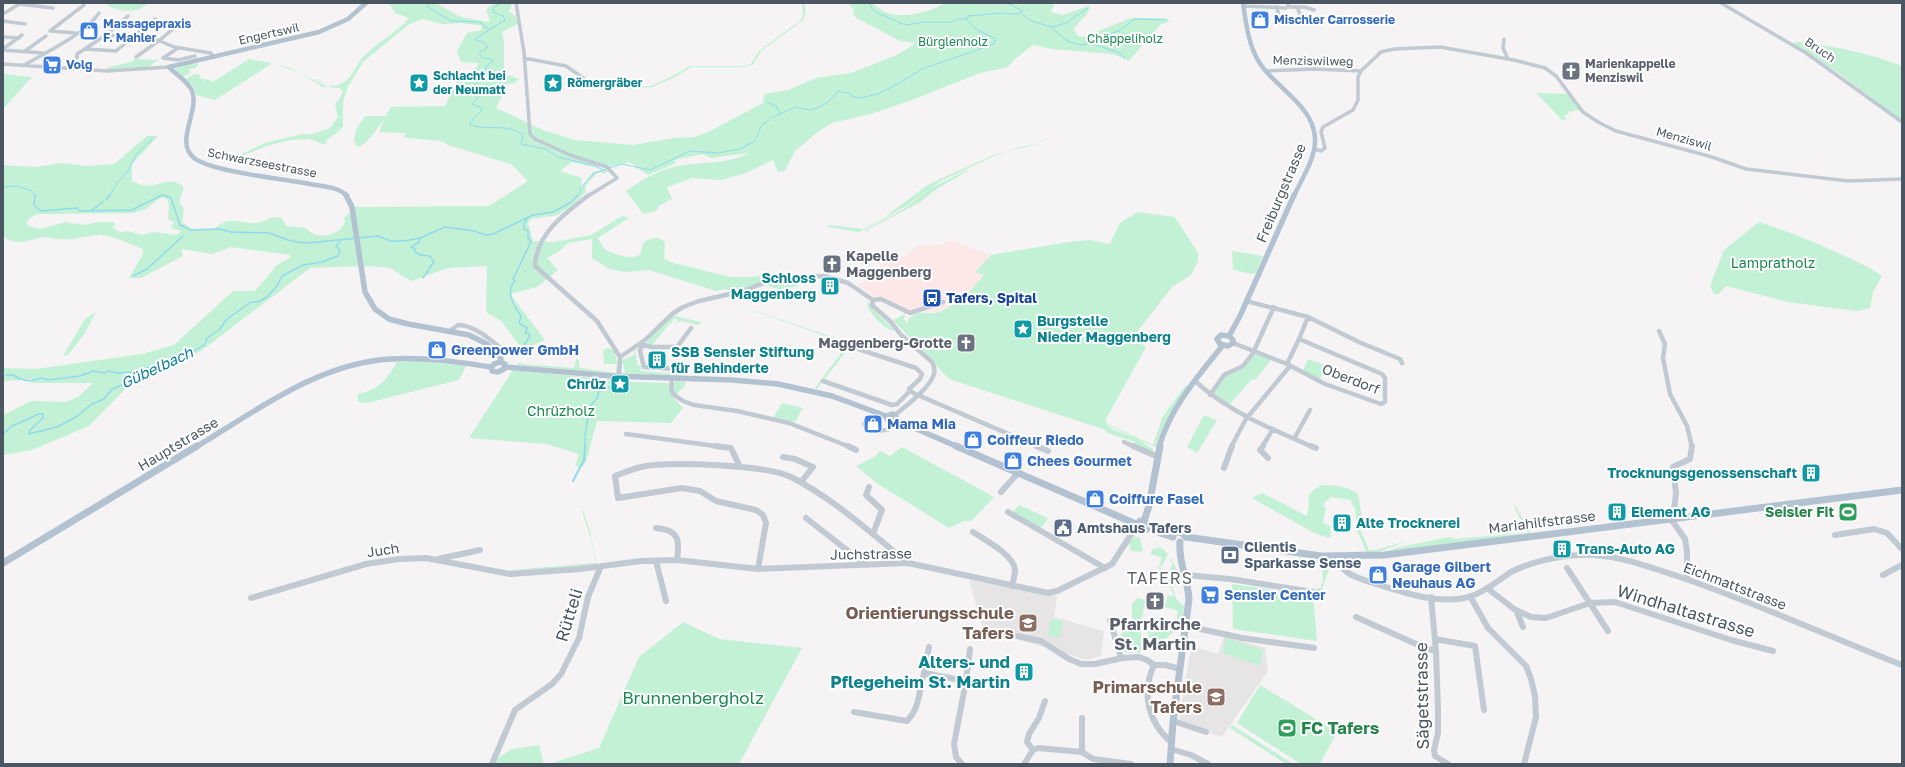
<svg xmlns="http://www.w3.org/2000/svg" width="1905" height="767" font-family="'Golos Text',sans-serif">
<style>
.education{fill:#e6e4e5}
.medical{fill:#fce8e6}
.green{fill:#c3f1d5;fill-rule:evenodd}
.lines{fill:none;stroke-linecap:round;stroke-linejoin:round}
.stream-far2{stroke:#90daee;stroke-width:1}
.stream-far1{stroke:#90daee;stroke-width:1.5}
.stream{stroke:#90daee;stroke-width:2}
.minor-far2{stroke:#c1cad2;stroke-width:3.5}
.minor-far1{stroke:#c1cad2;stroke-width:4.5}
.minor{stroke:#c1cad2;stroke-width:6}
.major-far2{stroke:#b3c2d1;stroke-width:4.5}
.major-far1{stroke:#b3c2d1;stroke-width:5.5}
.major{stroke:#b3c2d1;stroke-width:7}
.labels{text-anchor:middle;stroke-width:4;stroke-linejoin:round;paint-order:stroke}
.far-shop-label{font-size:12px;font-weight:bold;fill:#366cbe;stroke:#fff;text-anchor:start}
.far-street-label{font-size:12px;fill:#4a5661;stroke:#fff}
.far-park-label{font-size:12px;fill:#17864f;stroke:#fff}
.far-worship-label{font-size:12px;font-weight:bold;fill:#5b616d;stroke:#fff;text-anchor:start}
.far-culture-label{font-size:12px;font-weight:bold;fill:#0d838f;stroke:#fff;text-anchor:start}
.street-label{font-size:14px;fill:#4a5661;stroke:#fff}
.worship-label{font-size:14px;font-weight:bold;fill:#5b616d;stroke:#fff;text-anchor:start}
.park-label{font-size:14px;fill:#17864f;stroke:#fff}
.culture-label{font-size:14px;font-weight:bold;fill:#0d838f;stroke:#fff;text-anchor:start}
.transit-label{font-size:14px;font-weight:bold;fill:#164399;stroke:#fff;text-anchor:start}
.shop-label{font-size:14px;font-weight:bold;fill:#366cbe;stroke:#fff;text-anchor:start}
.leisure-label{font-size:14px;font-weight:bold;fill:#27864d;stroke:#fff;text-anchor:end}
.service-label{font-size:14px;font-weight:bold;fill:#4e5e75;stroke:#fff;text-anchor:start}
.water-label{font-size:15px;font-style:italic;fill:#0c7c9b;stroke:#fff}
.quarter-label{font-size:16px;letter-spacing:1px;fill:#5f6368;stroke:#fff}
.near-street-label{font-size:17px;fill:#4a5661;stroke:#fff}
.near-education-label{font-size:17px;font-weight:bold;fill:#785e54;stroke:#fff;text-anchor:end}
.near-worship-label{font-size:17px;font-weight:bold;fill:#5b616d;stroke:#fff}
.near-culture-label{font-size:17px;font-weight:bold;fill:#0d838f;stroke:#fff;text-anchor:end}
.near-park-label{font-size:17px;fill:#17864f;stroke:#fff}
.near-leisure-label{font-size:17px;font-weight:bold;fill:#27864d;stroke:#fff;text-anchor:start}
</style>
<rect width="100%" height="100%" fill="#f5f3f3"/>
<path class="education" d="M 969,580 L 1057,596 L 1054,617 L 1104,631 L 1101,656 L 1087,660 L 983,629 Z
M 1224,636 L 1265,648 L 1268,671 L 1222,737 L 1179,722 L 1191,646 L 1218,654 Z"/>
<path class="medical" d="M 952,241 L 991,255 L 976,271 L 985,275 L 959,304 L 955,303 L 937,312 L 923,311 L 905,314 L 858,286 L 888,259 L 906,257 L 919,245 L 939,245 Z"/>
<path class="green" d="M 105,3 L 149,3 C 146,5 141,9 137,10 C 128,12 112,10 105,3 Z
M 389,3 L 435,3 L 461,17 L 487,22 L 490,20 L 486,11 C 491,1 502,3 512,3 L 509,12 L 516,16 L 518,24 L 502,32 L 504,42 L 504,67 L 502,73 L 519,79 L 515,83 L 507,84 L 496,108 L 543,130 L 575,140 L 633,145 L 674,138 L 695,137 L 712,130 L 763,103 L 764,94 L 788,90 L 816,78 L 851,73 L 897,55 L 915,44 L 914,43 L 900,41 L 855,17 L 853,13 L 854,10 L 848,3 L 873,3 C 888,23 926,15 945,3 L 1052,3 L 1054,6 L 1050,12 L 1063,15 L 1088,6 L 1090,7 L 1087,14 L 1073,29 L 1078,36 L 1083,37 L 1131,18 L 1164,18 L 1170,21 L 1160,25 L 1129,61 L 1113,54 L 1052,49 L 1033,45 L 1016,58 L 1008,67 L 980,73 L 912,100 L 871,114 L 832,123 L 819,131 L 795,151 L 785,171 L 778,172 L 773,160 L 746,173 L 721,180 L 692,178 L 667,187 L 672,199 L 659,206 L 656,211 L 643,214 L 626,191 C 641,180 660,169 679,166 C 703,161 727,165 749,153 L 711,158 L 703,154 L 674,160 L 676,163 L 648,175 L 629,162 C 602,169 599,169 572,162 L 560,171 L 582,178 L 581,188 L 593,172 L 608,169 L 610,171 L 603,174 L 601,172 L 596,174 L 586,185 L 585,193 L 574,204 L 558,215 L 531,219 L 528,223 L 533,241 L 554,242 L 591,235 L 622,216 L 629,218 L 598,238 L 605,250 C 614,253 631,262 640,254 C 642,251 642,245 644,242 C 651,238 660,235 665,243 L 664,259 L 673,263 L 731,277 L 752,277 L 775,273 L 798,280 L 798,286 L 780,290 L 760,283 L 743,289 L 732,291 L 725,289 L 716,291 L 649,270 L 625,272 L 609,269 L 592,258 L 592,239 L 568,243 L 558,252 L 547,258 L 558,270 L 537,287 L 510,294 L 545,340 L 523,350 L 501,321 L 486,312 L 487,266 L 448,268 L 411,281 L 390,268 L 368,266 L 310,268 L 201,351 L 126,388 L 89,426 L 32,450 L 3,455 L 3,415 L 31,401 L 66,402 L 78,397 L 93,383 L 31,383 L 34,379 L 3,381 L 3,368 L 35,369 L 142,354 L 174,345 L 233,291 L 255,291 L 277,265 L 290,258 L 290,255 L 231,247 L 212,254 L 181,249 L 183,256 L 141,278 L 129,278 L 143,254 L 143,249 C 129,244 117,237 102,235 C 91,234 74,241 59,239 C 54,239 49,237 44,237 C 26,240 20,247 3,237 L 3,165 L 36,167 L 62,163 L 86,166 L 114,164 L 147,136 L 158,136 L 132,164 L 132,181 C 135,182 138,184 141,185 C 157,189 171,173 184,188 L 179,202 L 184,209 L 182,222 L 192,229 L 214,229 C 230,215 238,224 256,223 C 267,222 269,215 282,218 L 286,226 L 306,228 C 313,238 331,237 339,230 C 342,228 344,224 345,222 L 344,218 L 355,207 L 489,206 L 528,181 L 511,164 L 448,145 L 442,141 L 407,138 L 403,137 L 406,133 L 379,132 L 384,119 C 378,127 367,145 357,147 C 350,135 358,127 365,116 L 386,116 L 391,107 L 445,106 L 455,84 L 470,77 L 479,63 L 461,62 L 457,51 L 467,33 L 481,30 L 483,26 L 461,23 L 443,24 L 422,19 L 408,25 L 364,61 L 348,86 L 343,102 L 343,126 L 339,131 L 325,141 L 327,142 L 325,145 L 310,139 L 291,140 L 270,145 L 225,162 L 265,143 L 302,134 L 313,134 L 330,128 L 338,117 L 335,104 L 340,98 L 343,90 L 339,88 L 323,87 L 300,73 L 274,64 L 290,68 L 328,87 L 331,86 L 315,79 C 323,80 329,88 338,85 C 352,80 354,68 362,58 C 376,43 395,34 409,18 L 395,13 ZM 160,198 L 166,198 L 169,203 L 168,219 L 174,222 L 171,228 L 181,231 L 177,235 L 153,232 L 142,235 L 128,231 L 120,232 L 112,227 L 115,226 L 114,222 L 98,222 L 83,225 L 65,222 L 41,229 L 29,226 L 26,223 L 30,218 L 38,214 L 133,213 L 146,209 Z
M 802,3 L 804,3 C 806,10 806,14 803,20 L 761,51 L 753,65 L 743,67 L 691,67 L 675,77 L 652,87 L 626,89 L 628,87 L 651,86 L 673,76 L 690,66 L 743,66 L 751,64 L 759,51 L 801,20 L 803,15 Z
M 1801,42 C 1836,47 1869,53 1902,66 L 1902,122 L 1840,74 L 1792,43 Z
M 136,59 L 159,60 L 145,69 L 103,71 C 113,63 125,66 136,59 Z
M 249,59 L 271,63 L 271,64 L 215,100 L 196,95 L 193,86 L 185,79 L 195,74 L 200,75 L 199,78 L 206,79 L 198,84 L 207,79 L 213,82 Z
M 194,63 L 199,64 L 195,68 L 188,69 L 191,72 L 183,77 L 174,69 Z
M 3,74 L 32,77 L 3,109 Z
M 1536,93 L 1568,94 L 1580,110 L 1567,112 L 1570,114 L 1564,116 L 1567,119 L 1562,120 Z
M 1048,138 L 1040,143 L 1020,147 L 992,157 L 941,181 L 906,206 L 859,232 L 828,227 L 828,225 L 863,229 L 885,217 L 926,186 L 940,179 L 994,155 L 1037,144 Z
M 967,170 L 969,170 L 937,189 L 919,203 L 867,230 L 870,231 L 863,231 L 902,210 L 933,187 Z
M 1137,212 L 1175,217 L 1198,253 L 1198,261 L 1191,275 L 1172,287 L 1133,337 L 1146,347 L 1106,419 L 1106,423 L 1153,445 L 1163,416 L 1186,385 L 1187,388 L 1166,421 L 1155,447 L 1106,424 L 1112,429 L 1136,438 L 1153,449 L 1153,452 L 1134,445 L 1135,442 L 1105,432 L 1106,430 L 949,379 L 893,320 L 905,314 L 904,319 L 909,326 L 907,321 C 917,309 924,314 935,313 C 942,312 950,306 955,303 L 959,304 L 984,275 L 975,272 L 991,255 L 1069,242 L 1090,240 L 1110,244 L 1120,223 Z
M 1759,222 C 1786,231 1812,241 1838,253 C 1854,260 1868,266 1882,276 L 1873,292 L 1870,308 L 1857,311 L 1788,302 L 1726,286 L 1719,294 L 1714,294 L 1710,286 L 1724,250 Z
M 1232,251 L 1263,256 L 1256,273 L 1252,274 L 1233,270 Z
M 717,298 L 850,343 L 850,346 L 817,389 L 815,388 L 848,344 Z
M 868,301 C 869,308 889,323 895,331 C 885,330 869,314 867,304 Z
M 96,312 L 85,333 L 68,355 L 63,356 L 85,319 Z
M 671,315 L 701,322 L 699,325 L 681,321 L 674,324 L 678,320 L 674,318 L 672,321 L 673,323 L 670,323 L 652,345 L 648,345 L 646,341 Z
M 608,348 L 615,351 L 617,364 L 604,364 L 603,350 Z
M 637,349 L 635,351 L 638,366 L 641,365 L 641,371 L 679,374 L 681,375 L 680,377 L 625,373 L 622,360 L 634,355 L 634,350 Z
M 1259,354 L 1272,359 L 1255,380 L 1252,379 L 1229,405 L 1212,393 L 1224,376 L 1243,368 L 1254,355 Z
M 576,359 L 579,360 L 579,367 L 581,368 L 616,373 L 616,365 L 618,372 L 617,374 L 517,365 L 520,362 L 522,364 L 574,368 Z
M 1308,359 L 1325,365 L 1320,380 L 1303,371 Z
M 417,361 L 466,366 L 459,380 L 367,403 L 358,402 L 358,394 C 381,389 385,381 397,362 Z
M 513,370 L 634,382 L 668,383 L 670,388 L 676,381 L 686,382 L 684,387 L 673,397 L 683,408 L 671,423 L 597,421 L 586,462 L 584,465 L 579,467 L 575,466 L 579,454 L 547,444 L 469,438 Z
M 782,403 L 803,408 L 795,422 L 774,417 Z
M 1204,415 L 1217,420 L 1197,453 L 1187,447 Z
M 902,447 L 994,497 L 971,521 L 964,521 L 949,528 L 878,484 L 856,466 L 874,457 L 880,451 L 890,456 Z
M 1322,485 C 1335,485 1347,486 1358,494 L 1362,518 L 1360,529 L 1369,550 L 1376,550 L 1407,541 L 1379,552 L 1359,552 L 1366,551 L 1357,530 L 1355,508 L 1352,504 L 1351,500 L 1330,497 L 1329,500 L 1325,501 L 1324,507 L 1326,507 L 1323,523 L 1330,526 L 1331,537 L 1329,538 L 1314,533 L 1252,498 L 1262,493 L 1307,516 C 1312,497 1302,496 1322,485 Z
M 1513,501 L 1531,534 L 1387,551 L 1404,546 L 1450,537 L 1454,539 L 1528,533 L 1517,513 Z
M 1019,505 L 1048,518 L 1040,529 L 1012,513 Z
M 583,510 L 590,531 L 597,565 L 509,571 L 511,570 L 596,563 L 591,539 L 582,511 Z
M 1135,536 L 1140,538 L 1143,552 L 1131,551 L 1129,543 Z
M 1158,547 L 1163,549 L 1168,554 L 1162,566 L 1159,566 L 1162,558 L 1151,554 L 1148,560 L 1152,550 Z
M 1300,557 C 1308,562 1318,559 1327,560 L 1331,563 L 1322,590 L 1320,591 L 1319,591 L 1318,588 L 1321,588 L 1321,584 L 1323,584 L 1322,563 L 1298,560 Z
M 1171,558 L 1183,582 L 1181,586 L 1165,582 L 1162,576 L 1158,578 L 1158,576 L 1156,574 L 1154,576 L 1157,578 L 1155,580 L 1151,569 L 1155,571 L 1160,569 L 1157,567 L 1161,567 L 1161,570 L 1170,570 L 1173,562 L 1169,560 Z
M 1162,584 L 1172,587 L 1177,600 L 1184,606 C 1183,620 1177,631 1164,640 L 1148,638 L 1149,634 L 1146,632 L 1147,626 L 1172,631 L 1176,623 L 1178,611 L 1165,607 L 1168,595 L 1174,596 L 1170,587 Z
M 1232,584 L 1313,595 L 1317,641 L 1233,629 Z
M 1137,598 L 1145,600 L 1141,625 L 1141,650 L 1140,653 L 1122,652 L 1117,639 L 1121,638 L 1123,621 L 1132,620 L 1132,604 Z
M 1051,619 L 1063,621 L 1060,638 L 1048,636 Z
M 683,622 L 719,639 L 802,648 L 739,764 L 549,764 L 599,748 L 639,657 Z
M 1226,638 L 1263,650 L 1260,666 L 1223,653 Z
M 1260,685 L 1337,732 L 1320,764 L 1301,764 L 1237,723 Z
M 1232,725 L 1293,764 L 1286,764 L 1230,728 Z
M 539,745 L 544,764 L 494,764 L 494,760 L 512,749 Z"/>
<g class="lines">
<path class="stream-far2" d="M 426,3 L 429,8 L 452,21 L 481,22 L 484,27 L 489,29
M 502,3 L 494,7 L 493,12 L 503,16 L 505,20 L 476,38 L 476,40 L 483,42 L 487,46 L 487,48 L 479,53 L 482,58 L 491,59 L 493,61 L 485,67 L 487,69 L 481,75 L 480,80 L 472,86 L 482,89 L 477,99 L 472,104 L 480,107 L 482,110 L 469,124 C 487,132 506,122 523,135 L 521,144 L 546,149 L 558,157 L 592,165 L 604,170
M 870,3 L 872,9 L 878,13 L 905,25 L 925,22 L 952,22 L 959,19 L 966,19
M 1022,14 L 1032,21 L 1051,27 L 1067,41 L 1081,45 L 1095,42 L 1102,36 L 1119,31 L 1135,19 L 1167,20
M 1052,27 L 1066,23 L 1088,8
M 1093,44 L 1120,53 L 1125,58
M 767,102 L 776,106 L 780,114
M 3,187 L 17,186 L 32,191 L 35,196
M 109,196 L 118,182 L 128,171 L 136,155 L 153,138
M 160,196 L 163,195 L 167,196
M 577,196 L 581,192 L 580,189 L 594,173 L 622,164 L 650,170 L 690,151 L 718,153 L 740,149 L 755,141 L 761,126 L 773,117 L 796,107 L 810,110 L 817,108 L 827,103 L 838,91 L 851,94 L 852,97 L 860,98 L 878,94 L 898,84 L 922,69 L 994,44 L 995,39 L 976,29 L 966,19 L 968,16 L 1000,13 L 1017,14 L 1023,11 L 1007,3"/>
<path class="stream-far1" d="M 35,195 L 34,205 L 41,211 L 77,208 L 80,211 L 132,210 L 162,195
M 164,195 L 171,198 L 180,225 L 191,230 L 219,229 L 231,232 L 269,233 L 291,241 L 307,243 L 378,236 L 391,241 L 404,241 L 420,238 L 445,227 L 474,231 L 486,235 L 493,234 L 533,215 L 553,212 L 570,203 L 578,195
M 106,200 L 110,195
M 92,210 L 103,202
M 420,238 L 419,242 L 411,247 L 415,249 L 415,252 L 421,255 L 430,256 L 434,262 L 423,278
M 133,276 L 147,269 L 183,236
M 525,344 L 530,336 L 528,333 L 525,333 L 527,328 L 519,323 L 521,316 C 514,307 505,291 515,281 L 513,279 L 531,242 L 528,238 L 528,231 L 524,229 L 524,224 L 528,217
M 6,375 L 13,375 L 20,379 L 30,381 L 41,378 L 48,380 L 80,376 L 93,371 L 104,373 L 108,371 L 118,373 L 132,372 L 158,365
M 606,388 L 612,387 L 616,382
M 3,434 L 12,426 L 39,414 L 43,414 L 43,418 L 30,430 L 29,434 L 57,427 L 76,417 L 92,404 L 104,399 L 112,389 L 150,374 L 158,365 L 178,360 L 190,354 L 205,344 L 207,338 L 220,329 L 227,319 L 251,302 L 258,302 L 267,297 L 277,286 L 282,276 L 303,265 L 322,262 L 338,256 L 340,250 L 336,246 L 340,242
M 585,436 L 588,416 L 586,411 L 598,397 L 598,393 L 604,388
M 585,447 L 585,438"/>
<path class="stream" d="M 573,481 L 584,460 L 585,446"/>
<path class="minor-far2" d="M 516,3 L 524,52 L 530,134 L 535,139 L 570,155 L 607,167 L 617,178 L 588,196
M 1721,3 L 1806,53 L 1902,122
M 19,4 L 53,8
M 1243,6 L 1286,8 L 1288,7 L 1288,3
M 1277,7 L 1279,17
M 1288,7 L 1304,7 L 1314,10
M 1297,7 L 1300,14
M 3,14 L 21,3
M 3,21 L 25,24
M 75,33 L 50,31 L 84,5
M 106,35 L 153,38 L 174,47 L 211,53 L 213,57
M 4,37 L 19,38
M 1504,39 L 1503,48 L 1508,59
M 178,48 L 163,58 L 178,60 L 195,56
M 3,49 L 22,35
M 85,49 L 116,51 L 155,19
M 3,50 L 43,53
M 25,51 L 46,36
M 136,57 L 160,40 L 182,21
M 77,58 L 77,54 L 106,35 L 128,16
M 524,58 L 566,66 L 586,80 L 586,84
M 3,64 L 107,71 L 169,67
M 23,66 C 46,52 84,35 99,13
M 1265,71 L 1314,69 L 1361,71
M 1314,149 L 1321,151 L 1325,148 L 1321,132 L 1323,127 L 1353,110 L 1358,100 L 1358,77 L 1361,71 L 1381,52 L 1394,49 L 1440,47 L 1514,60 L 1545,68 L 1556,76 L 1583,112 L 1598,122 L 1616,131 L 1712,157 L 1746,169 L 1848,181 L 1902,179"/>
<path class="minor-far1" d="M 589,195 C 565,213 536,234 535,266 L 597,321 L 620,357 L 619,377
M 873,300 L 872,305 L 891,322 L 901,335 L 932,362 C 934,366 935,370 934,374 C 930,388 906,406 895,415
M 873,300 L 881,299 L 910,313 L 943,302
M 1246,301 L 1308,317 L 1361,343 L 1400,359 L 1402,363
M 451,330 L 458,325 C 473,325 488,337 499,347
M 1659,331 L 1665,344 L 1663,358 L 1670,394 L 1687,426 L 1692,447
M 1299,339 L 1308,317
M 1299,339 L 1382,374 L 1385,378 L 1385,402 L 1381,404 L 1325,384 L 1287,364 Z
M 1233,343 L 1287,364
M 640,344 L 652,347 L 677,347 L 691,328
M 642,345 L 640,351 L 644,367 L 678,369
M 852,347 L 916,368 L 922,374 L 920,379 L 909,389 L 913,393 L 1039,447
M 620,357 L 645,340 L 672,314 L 683,307 L 699,301 L 743,291 L 776,278 L 824,276 L 848,283 L 873,300
M 672,379 L 671,387 L 673,394 L 683,401 L 694,405 L 737,411 L 789,423 L 850,447
M 823,381 L 892,405 L 897,404 L 910,391
M 1195,381 C 1229,412 1271,429 1313,447
M 1210,395 L 1224,375 L 1243,366 L 1253,353 L 1274,307
M 864,424 L 879,431 L 890,429 L 890,422
M 626,434 L 723,447
M 1294,439 L 1310,410
M 1124,442 L 1135,447
M 1231,447 L 1246,419 L 1290,366
M 1262,447 L 1273,429"/>
<path class="minor" d="M 715,446 L 731,448 L 740,467
M 848,446 L 856,450
M 1036,446 L 1048,451
M 1133,446 L 1156,456
M 1263,446 L 1260,450 L 1268,458
M 1311,446 L 1316,448
M 783,457 L 795,459 L 813,467 L 801,482
M 1224,468 L 1232,446
M 869,487 L 866,495 L 882,510 L 873,534
M 1001,492 L 1018,473
M 1008,512 L 1105,568
M 806,518 L 866,565
M 1671,519 L 1685,539 L 1687,551 L 1687,579
M 1673,519 L 1676,493 L 1673,467 L 1690,459 L 1692,446
M 656,528 C 679,530 680,540 677,560
M 973,532 C 985,540 1014,555 1015,570 C 1015,575 1013,581 1012,586
M 1835,535 L 1874,529 L 1887,533 L 1902,549
M 1335,557 C 1342,575 1359,578 1376,584 C 1405,593 1439,605 1469,597 C 1485,592 1497,581 1511,572 C 1530,562 1558,556 1579,555 C 1613,553 1646,566 1677,576 C 1754,602 1827,636 1902,665
M 438,559 L 480,550
M 656,561 L 666,601
M 1567,568 L 1608,631
M 758,569 L 766,523 L 763,515 L 756,510 L 716,501 L 700,491 L 682,488 L 618,498 L 615,476 C 623,473 632,469 641,467 C 668,461 768,465 791,477 C 834,499 871,533 908,563
M 1185,575 L 1230,579 L 1320,593
M 1883,575 L 1902,565
M 1487,588 L 1514,609 L 1531,617 L 1546,618 L 1590,603 L 1615,602 L 1731,640 L 1773,651
M 1470,596 L 1488,628 L 1526,666 L 1531,679 L 1535,696 L 1536,717 L 1524,764
M 1431,597 L 1436,651 L 1438,709 L 1438,733 L 1434,750 L 1435,756 L 1448,764
M 251,598 L 366,564 L 399,559 L 426,558 L 510,574 L 580,569 L 641,561 L 677,560 L 758,569 L 908,563 L 1048,593 L 1057,591 L 1112,564 L 1132,533 L 1138,530
M 1516,610 L 1523,627
M 1356,617 L 1425,648 L 1436,651
M 1110,620 L 1121,658
M 1186,626 L 1242,638 L 1314,648
M 1002,633 L 1041,641 L 1069,659 L 1081,664 L 1095,664 L 1122,658 L 1139,657 L 1147,660 L 1154,665 L 1165,665 L 1180,669
M 1435,639 L 1475,646 L 1484,710
M 1154,665 C 1141,693 1148,722 1171,742
M 924,673 L 929,647
M 966,681 L 970,649
M 854,712 L 907,721 C 920,708 919,690 924,673 L 966,681 L 954,744 L 956,757 L 962,764
M 1082,718 L 1082,752
M 1173,721 L 1206,732
M 1171,749 L 1191,755 L 1208,764
M 1033,750 L 1027,742 L 1029,734 L 1039,718 L 1045,701
M 492,764 L 515,710 L 552,684 L 561,674 L 579,638 L 588,597 L 601,566
M 1024,764 L 1033,750 L 1038,748 L 1082,752 L 1093,759 L 1131,764"/>
<path class="major-far2" d="M 1243,3 C 1246,23 1248,44 1259,62 C 1275,88 1314,105 1315,139 C 1316,158 1301,180 1294,196
M 169,67 C 176,75 188,81 192,91 C 200,111 174,142 194,158 C 212,172 285,179 310,184 C 322,186 339,187 347,196
M 169,67 L 319,32 L 348,19 L 366,3"/>
<path class="major-far1" d="M 346,195 L 352,207 L 365,292 L 375,309 L 389,319 L 408,324 L 469,335 L 487,344 L 501,358 L 500,362
M 1221,335 L 1229,336 L 1233,340 L 1233,343 L 1228,346 L 1220,344 L 1217,339 Z
M 1229,336 L 1240,316 L 1294,195
M 500,362 L 505,364 L 504,369 L 498,372 L 492,371 L 491,368 L 494,364 Z
M 505,367 L 612,376 L 732,380 L 778,384 L 832,396 L 886,416
M 893,414 L 897,419 L 893,422 L 888,421 L 886,416 Z
M 896,420 L 958,447
M 196,447 C 256,411 318,363 391,359 C 425,357 458,362 491,367
M 1159,447 C 1170,408 1198,376 1223,345"/>
<path class="major" d="M 956,446 L 1136,524
M 1140,521 C 1153,526 1167,534 1181,532 L 1186,537
M 1144,521 L 1149,506 L 1160,446
M 1136,524 L 1137,528 L 1142,531 L 1147,529 L 1148,525
M 1160,533 L 1173,537
M 1186,537 L 1321,556 L 1384,555 L 1902,490
M 3,563 L 197,446
M 1170,764 L 1173,722 L 1189,599 C 1188,579 1178,562 1180,542"/>
</g>
<defs>
<g id="shop-square" transform="scale(1)"><rect x="-9" y="-9" width="18" height="18" rx="4" fill="#3f7fe0" stroke="#fff"/><path d="M-5-2.5h2.3a2.7 3.5 0 0 1 5.4 0H5L5.5 6h-11ZM-1.5-2.5h3a1.5 2.3 0 0 0-3 0Z" fill="#fff"/></g>
<g id="supermarket-square" transform="scale(1)"><rect x="-9" y="-9" width="18" height="18" rx="4" fill="#3f7fe0" stroke="#fff"/><path d="M-6-5.5h2.5l.6 2H6L4.5 2H-2.5L-4.4-4H-6ZM-1.5 3.2a1.3 1.3 0 1 0 .1 0ZM3 3.2a1.3 1.3 0 1 0 .1 0Z" fill="#fff"/></g>
<g id="church-square" transform="scale(1)"><rect x="-9" y="-9" width="18" height="18" rx="4" fill="#6b7280" stroke="#fff"/><path d="M-1.2-6h2.4v3.5h3.3v2.4h-3.3V6h-2.4V-.1h-3.3v-2.4h3.3Z" fill="#fff"/></g>
<g id="sight-square" transform="scale(1)"><rect x="-9" y="-9" width="18" height="18" rx="4" fill="#0f9aa8" stroke="#fff"/><path d="M0-6L1.8-2.2L6-1.7L2.9 1.2L3.7 5.4L0 3.3L-3.7 5.4L-2.9 1.2L-6-1.7L-1.8-2.2Z" fill="#fff"/></g>
<g id="building-square" transform="scale(1)"><rect x="-9" y="-9" width="18" height="18" rx="4" fill="#0f9aa8" stroke="#fff"/><path d="M-4-6H4V6H1V3H-1V6H-4ZM-2.5-4.3h1.7v1.8h-1.7ZM.8-4.3h1.7v1.8H.8ZM-2.5-1h1.7V.8h-1.7ZM.8-1h1.7V.8H.8Z" fill="#fff"/></g>
<g id="bus-square" transform="scale(1)"><rect x="-9" y="-9" width="18" height="18" rx="4" fill="#1a4fb4" stroke="#fff"/><path d="M-5-6H5V4H4V6H2V4H-2V6H-4V4H-5ZM-3.5-4V0h7V-4ZM-3.5 1.2v1.5H-2V1.2ZM2 1.2v1.5H3.5V1.2Z" fill="#fff"/></g>
<g id="stadium-square" transform="scale(1)"><rect x="-9" y="-9" width="18" height="18" rx="4" fill="#2e9e5b" stroke="#fff"/><path d="M0-5a6.5 5 0 1 0 0 10a6.5 5 0 1 0 0-10ZM-3.5-1.8h7v3.6h-7Z" fill="#fff"/></g>
<g id="civic-square" transform="scale(1)"><rect x="-9" y="-9" width="18" height="18" rx="4" fill="#5c6f8a" stroke="#fff"/><path d="M-.6-6.5H3V-4.5H.6V-3L4-1V1h2V6H-6V1h2V-1L-.6-3ZM-1.2 2.5V6h2.4V2.5Z" fill="#fff"/></g>
<g id="bank-square" transform="scale(1)"><rect x="-9" y="-9" width="18" height="18" rx="4" fill="#5c6f8a" stroke="#fff"/><path d="M-6-4H6V4H-6ZM0-2.3a2.3 2.3 0 1 0 0 4.6a2.3 2.3 0 1 0 0-4.6Z" fill="#fff"/></g>
<g id="school-square" transform="scale(1)"><rect x="-9" y="-9" width="18" height="18" rx="4" fill="#8d6e63" stroke="#fff"/><path d="M0-5L7-2L0 1L-7-2ZM-4 1L0 2.5L4 1V4Q0 6-4 4Z" fill="#fff"/></g>
</defs>
<g fill-rule="evenodd">
<use href="#shop-square" x="1260" y="20"/>
<use href="#shop-square" x="89" y="31"/>
<use href="#supermarket-square" x="52" y="65"/>
<use href="#church-square" x="1571" y="71"/>
<use href="#sight-square" x="419" y="83"/>
<use href="#sight-square" x="553" y="83"/>
<use href="#church-square" x="832" y="264"/>
<use href="#building-square" x="830" y="286"/>
<use href="#bus-square" x="932" y="298"/>
<use href="#sight-square" x="1023" y="329"/>
<use href="#church-square" x="966" y="343"/>
<use href="#shop-square" x="437" y="350"/>
<use href="#building-square" x="657" y="360"/>
<use href="#sight-square" x="620" y="384"/>
<use href="#shop-square" x="873" y="424"/>
<use href="#shop-square" x="973" y="440"/>
<use href="#shop-square" x="1013" y="461"/>
<use href="#building-square" x="1811" y="473"/>
<use href="#shop-square" x="1095" y="499"/>
<use href="#building-square" x="1617" y="512"/>
<use href="#stadium-square" x="1848" y="512"/>
<use href="#building-square" x="1342" y="523"/>
<use href="#civic-square" x="1063" y="528"/>
<use href="#building-square" x="1562" y="549"/>
<use href="#bank-square" x="1230" y="555"/>
<use href="#shop-square" x="1378" y="575"/>
<use href="#supermarket-square" x="1210" y="595"/>
<use href="#church-square" x="1155" y="601"/>
<use href="#school-square" x="1028" y="623"/>
<use href="#building-square" x="1024" y="672"/>
<use href="#school-square" x="1216" y="697"/>
<use href="#stadium-square" x="1287" y="728"/>
</g>
<g class="labels">
<g class="far-shop-label">
<text x="1274" y="24">Mischler Carrosserie</text>
<text x="103" y="28">Massagepraxis<tspan x="103" dy="14">F. Mahler</tspan></text>
<text x="66" y="69">Volg</text>
</g>
<g class="far-street-label">
<text transform="translate(269 34) rotate(-13)" y="4">Engertswil</text>
<text transform="translate(1820 50) rotate(34)" y="4">Bruch</text>
<text transform="translate(1313 61) rotate(1)" y="4">Menziswilweg</text>
<text transform="translate(1684 139) rotate(16)" y="4">Menziswil</text>
<text transform="translate(262 163) rotate(11)" y="4">Schwarzseestrasse</text>
</g>
<g class="far-park-label">
<text x="1125" y="43">Chäppeliholz</text>
<text x="953" y="46">Bürglenholz</text>
</g>
<g class="far-worship-label">
<text x="1585" y="68">Marienkappelle<tspan x="1585" dy="14">Menziswil</tspan></text>
</g>
<g class="far-culture-label">
<text x="433" y="80">Schlacht bei<tspan x="433" dy="14">der Neumatt</tspan></text>
<text x="567" y="87">Römergräber</text>
</g>
<g class="street-label">
<text transform="translate(1281 193) rotate(-67)" y="5">Freiburgstrasse</text>
<text transform="translate(1351 379) rotate(21)" y="5">Oberdorf</text>
<text transform="translate(178 444) rotate(-31)" y="5">Hauptstrasse</text>
<text transform="translate(1542 522) rotate(-7)" y="5">Mariahilfstrasse</text>
<text transform="translate(383 550) rotate(-8)" y="5">Juch</text>
<text transform="translate(871 554) rotate(-1)" y="5">Juchstrasse</text>
<text transform="translate(1735 586) rotate(21)" y="5">Eichmattstrasse</text>
</g>
<g class="worship-label">
<text x="846" y="261">Kapelle<tspan x="846" dy="16">Maggenberg</tspan></text>
<text x="952" y="348" text-anchor="end">Maggenberg-Grotte</text>
</g>
<g class="park-label">
<text x="1773" y="268">Lampratholz</text>
<text x="561" y="416">Chrüzholz</text>
</g>
<g class="culture-label">
<text x="816" y="283" text-anchor="end">Schloss<tspan x="816" dy="16">Maggenberg</tspan></text>
<text x="1037" y="326">Burgstelle<tspan x="1037" dy="16">Nieder Maggenberg</tspan></text>
<text x="671" y="357">SSB Sensler Stiftung<tspan x="671" dy="16">für Behinderte</tspan></text>
<text x="606" y="389" text-anchor="end">Chrüz</text>
<text x="1797" y="478" text-anchor="end">Trocknungsgenossenschaft</text>
<text x="1631" y="517">Element AG</text>
<text x="1356" y="528">Alte Trocknerei</text>
<text x="1576" y="554">Trans-Auto AG</text>
</g>
<g class="transit-label">
<text x="946" y="303">Tafers, Spital</text>
</g>
<g class="shop-label">
<text x="451" y="355">Greenpower GmbH</text>
<text x="887" y="429">Mama Mia</text>
<text x="987" y="445">Coiffeur Riedo</text>
<text x="1027" y="466">Chees Gourmet</text>
<text x="1109" y="504">Coiffure Fasel</text>
<text x="1392" y="572">Garage Gilbert<tspan x="1392" dy="16">Neuhaus AG</tspan></text>
<text x="1224" y="600">Sensler Center</text>
</g>
<g class="leisure-label">
<text x="1834" y="517">Seisler Fit</text>
</g>
<g class="service-label">
<text x="1077" y="533">Amtshaus Tafers</text>
<text x="1244" y="552">Clientis<tspan x="1244" dy="16">Sparkasse Sense</tspan></text>
</g>
<g class="water-label">
<text transform="translate(157 368) rotate(-25)" y="5">Gübelbach</text>
</g>
<g class="quarter-label">
<text x="1160" y="584">TAFERS</text>
</g>
<g class="near-street-label">
<text transform="translate(1686 611) rotate(17)" y="6">Windhaltastrasse</text>
<text transform="translate(569 615) rotate(-73)" y="6">Rütteli</text>
<text transform="translate(1422 696) rotate(-91)" y="6">Sägetstrasse</text>
</g>
<g class="near-education-label">
<text x="1014" y="619">Orientierungsschule<tspan x="1014" dy="20">Tafers</tspan></text>
<text x="1202" y="693">Primarschule<tspan x="1202" dy="20">Tafers</tspan></text>
</g>
<g class="near-worship-label">
<text x="1155" y="630">Pfarrkirche<tspan x="1155" dy="20">St. Martin</tspan></text>
</g>
<g class="near-culture-label">
<text x="1010" y="668">Alters- und<tspan x="1010" dy="20">Pflegeheim St. Martin</tspan></text>
</g>
<g class="near-park-label">
<text x="693" y="704">Brunnenbergholz</text>
</g>
<g class="near-leisure-label">
<text x="1301" y="734">FC Tafers</text>
</g>
</g>
<rect width="1905" height="767" fill="none" stroke="#4a5661" stroke-width="8"/>
</svg>
